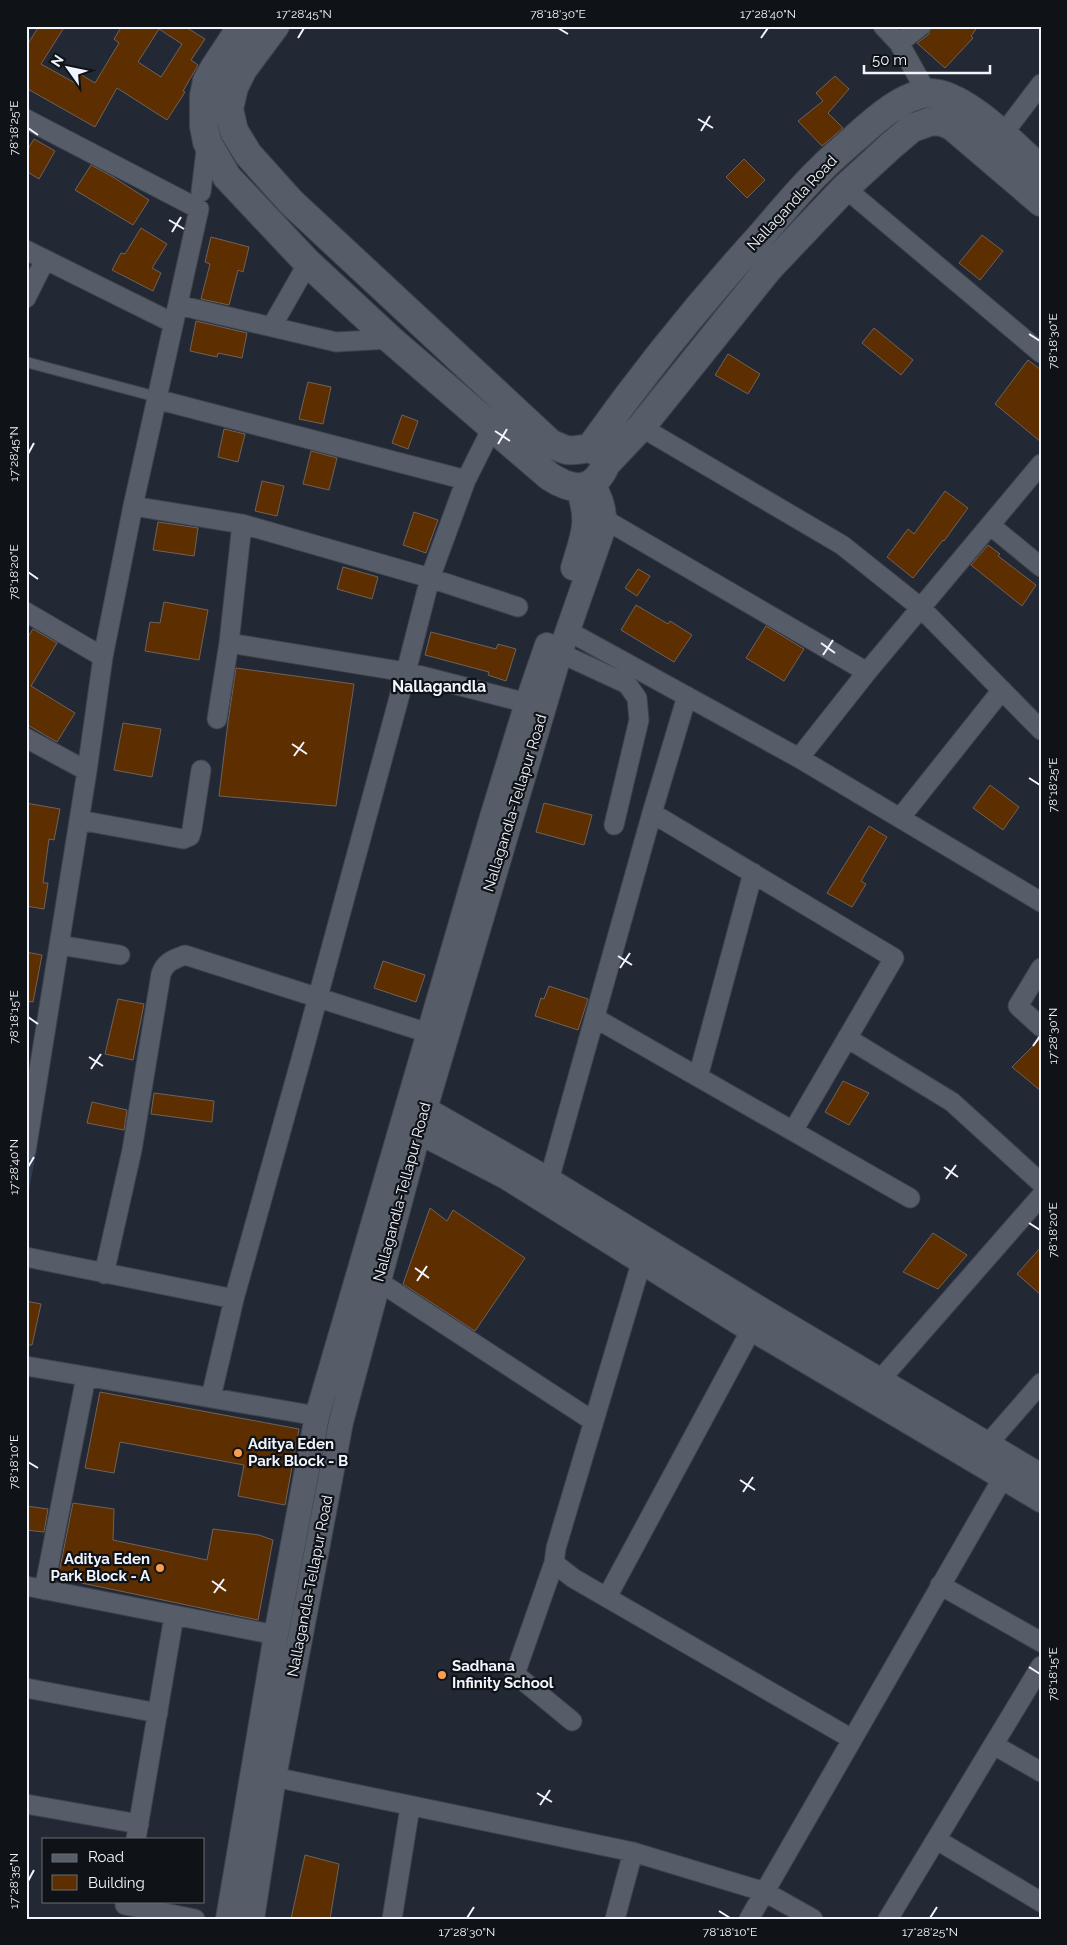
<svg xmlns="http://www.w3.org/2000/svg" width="1067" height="1945" font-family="Raleway,sans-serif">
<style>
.green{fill:#2d3d58}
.building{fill:#5c2e00;stroke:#6f6259;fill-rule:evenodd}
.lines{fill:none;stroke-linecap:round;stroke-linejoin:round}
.service-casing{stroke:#3e444e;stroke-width:12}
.minor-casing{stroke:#3e444e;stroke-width:21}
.tertiary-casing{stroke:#3e444e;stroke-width:26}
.secondary-casing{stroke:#3e444e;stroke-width:30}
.service{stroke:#565d69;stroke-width:10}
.minor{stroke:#565d69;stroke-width:19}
.tertiary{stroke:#565d69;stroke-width:24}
.secondary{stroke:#565d69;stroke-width:28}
.ticks{fill:none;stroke:#f1f5fd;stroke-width:2}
.poi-dot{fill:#fb9e50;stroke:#0f1217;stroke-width:2}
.labels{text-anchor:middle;stroke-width:4.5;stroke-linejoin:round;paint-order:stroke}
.street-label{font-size:15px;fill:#f1f5fd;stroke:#0f1217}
.poi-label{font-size:15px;font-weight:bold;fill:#f1f5fd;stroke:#0f1217;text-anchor:start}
.neighbourhood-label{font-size:16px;font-weight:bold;fill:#f1f5fd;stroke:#0f1217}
.neatline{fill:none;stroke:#f1f5fd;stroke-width:2}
.ticks-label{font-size:12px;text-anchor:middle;fill:#f1f5fd}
</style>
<rect width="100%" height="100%" fill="#232934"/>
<path class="green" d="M 26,1150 L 36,1153 L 26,1205 Z"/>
<path class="building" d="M 39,26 L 65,26 L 41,64 L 75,83 L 80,74 L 95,83 L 119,43 L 114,39 L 122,26 L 184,26 L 205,39 L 191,60 L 198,65 L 183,91 L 185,92 L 167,120 L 117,88 L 95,127 L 26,88 L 26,47 ZM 159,29 L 182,44 L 161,77 L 138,62 Z
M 932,26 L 978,26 L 971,36 L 973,38 L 945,68 L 917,43 L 928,35 Z
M 835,76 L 849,89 L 828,113 L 843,128 L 822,146 L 798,121 L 823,101 L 816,93 Z
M 34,139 L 55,151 L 39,179 L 26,171 L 26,152 Z
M 744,159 L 765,180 L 747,198 L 726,177 Z
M 91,165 L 113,177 L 149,200 L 133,225 L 75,190 Z
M 141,228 L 167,244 L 152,268 L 161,273 L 153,291 L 112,270 L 121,253 L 125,254 Z
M 982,235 L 1003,251 L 980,280 L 959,263 Z
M 211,237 L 249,247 L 243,272 L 238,270 L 229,305 L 201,299 L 210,264 L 205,262 Z
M 196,321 L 247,333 L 242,358 L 218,353 L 217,357 L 190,351 Z
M 874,328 L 913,360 L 901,375 L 862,343 Z
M 728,354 L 760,374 L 748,394 L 715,375 Z
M 1028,360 L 1041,370 L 1041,442 L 995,404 Z
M 308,382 L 331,387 L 323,424 L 299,419 Z
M 402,415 L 418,421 L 408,449 L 392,443 Z
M 224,429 L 245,434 L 238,462 L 218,457 Z
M 311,451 L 337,458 L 329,490 L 303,484 Z
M 262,481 L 284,486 L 277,516 L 255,511 Z
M 945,491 L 968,508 L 944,541 L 943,540 L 913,578 L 887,557 L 908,529 L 914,534 Z
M 414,512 L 438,520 L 426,553 L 403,545 Z
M 158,522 L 198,528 L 194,556 L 153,550 Z
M 988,545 L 1000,554 L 998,556 L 1036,585 L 1022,606 L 971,565 Z
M 343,567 L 378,577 L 372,599 L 337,589 Z
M 638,569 L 650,576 L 637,596 L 625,588 Z
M 164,602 L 208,610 L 199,660 L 145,651 L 150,622 L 160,623 Z
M 636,605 L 668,624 L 670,621 L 692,635 L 674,662 L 621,630 Z
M 766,626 L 804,649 L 784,681 L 746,658 Z
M 33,629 L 57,643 L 31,686 L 75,713 L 57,742 L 26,724 L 26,640 Z
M 431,632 L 496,649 L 498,644 L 516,649 L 506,681 L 488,675 L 489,672 L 425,655 Z
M 236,668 L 354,684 L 336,806 L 219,796 L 228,722 Z
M 123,723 L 161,729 L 152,777 L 114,770 Z
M 990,785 L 1019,807 L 1003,830 L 973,808 Z
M 26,803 L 60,809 L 54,840 L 49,839 L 43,883 L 48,883 L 44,909 L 26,906 Z
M 544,803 L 592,815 L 584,845 L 536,832 Z
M 869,826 L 887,837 L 861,881 L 866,884 L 852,907 L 827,893 Z
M 26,952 L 42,955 L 33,1002 L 26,1001 Z
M 383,961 L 425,975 L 416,1002 L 374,988 Z
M 549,986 L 588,999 L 578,1030 L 535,1016 L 541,998 L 544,999 Z
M 118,999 L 144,1004 L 133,1060 L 105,1054 Z
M 1041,1038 L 1041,1091 L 1012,1067 Z
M 843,1081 L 869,1093 L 849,1125 L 825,1112 Z
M 154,1093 L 214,1101 L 212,1122 L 151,1114 Z
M 92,1102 L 127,1110 L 124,1130 L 87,1123 Z
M 430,1208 L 447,1221 L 453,1210 L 525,1258 L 475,1331 L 403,1284 Z
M 933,1233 L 967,1255 L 938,1289 L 903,1272 Z
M 1041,1247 L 1041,1295 L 1017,1274 Z
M 26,1301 L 41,1304 L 32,1345 L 26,1345 Z
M 100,1392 L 299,1429 L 285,1505 L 238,1496 L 244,1465 L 120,1442 L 114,1473 L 85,1468 Z
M 73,1503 L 114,1509 L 113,1540 L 207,1560 L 213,1529 L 259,1535 L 273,1540 L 258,1620 L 58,1578 Z
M 26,1506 L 48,1509 L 44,1532 L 26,1530 Z
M 305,1855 L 339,1864 L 330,1919 L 291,1919 Z"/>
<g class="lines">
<g class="service-casing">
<path id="service" d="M 26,362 L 157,397"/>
</g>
<g class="minor-casing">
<path id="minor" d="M 883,26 L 899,43 L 927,93
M 899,43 L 921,26
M 26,119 L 199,209 L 133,506 L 103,657 L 87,771 L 26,1151
M 1003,134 L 1041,84
M 845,188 L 1041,353
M 201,192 L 207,142
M 26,250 L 173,323
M 26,298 L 45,260
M 178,305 L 336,342 L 390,339
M 272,326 L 308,263
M 156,399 L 466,480
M 641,427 L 842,545 L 921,608 L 1041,730
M 133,506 L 242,524 L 430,578 L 518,607
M 604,519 L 867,672
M 990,525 L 1041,567
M 26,612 L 103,657
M 568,631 L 799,758 L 1041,902
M 229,643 L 406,672 L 527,703
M 560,653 L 627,684 L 637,698 L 639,720 L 614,825
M 217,719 L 229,643 L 242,524
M 26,738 L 87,771
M 799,758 L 867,672 L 1041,464
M 652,813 L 894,958 L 793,1131
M 900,818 L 1002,690
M 79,820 L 183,839 L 190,836 L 192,829 L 201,770
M 59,945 L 120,955
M 1041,968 L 1018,1006 L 1041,1027
M 595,1018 L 910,1198
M 847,1038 L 952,1102 L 1041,1183
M 698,1077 L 753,873
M 549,1180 L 652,813 L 687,696
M 645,1250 L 556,1548 L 554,1563 L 573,1578 L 852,1739
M 26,1257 L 234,1299 L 303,1052 L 406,672 L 430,578 L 466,480 L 492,428
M 104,1274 L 132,1150 L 161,974 C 165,962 174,959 185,955 L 428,1033
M 378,1281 L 593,1421
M 26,1366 L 317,1416
M 880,1380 L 1041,1196
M 211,1397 L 234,1299
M 987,1445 L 1041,1383
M 554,1563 L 515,1674 L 572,1721
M 940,1585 L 1041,1642
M 26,1586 L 276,1635
M 44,1590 L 86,1377
M 607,1597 L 758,1317
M 26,1688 L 158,1713
M 994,1745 L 1041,1772
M 274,1777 L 633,1852 L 765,1892 L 813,1919
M 26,1804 L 139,1824
M 136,1839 L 174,1616
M 937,1840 L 1041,1902
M 125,1905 L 195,1919
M 392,1919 L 410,1807
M 615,1919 L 633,1852
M 749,1919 L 1009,1467
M 888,1919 L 1041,1666"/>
</g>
<g class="tertiary-casing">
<path id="tertiary" d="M 573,568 C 583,534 590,523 578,488
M 425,1109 L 549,1180 L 762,1310 L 1041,1476
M 419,1132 L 506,1177 L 746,1327 L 752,1329 L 1041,1500
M 228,1919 L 276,1635 L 317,1416 L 492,817 L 527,703 L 547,645
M 252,1919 L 274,1777 L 341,1422 L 425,1109 L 560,653 L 604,527 C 605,509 601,498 592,483"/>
</g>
<g class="secondary-casing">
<path id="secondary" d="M 242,26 L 215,67 L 207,81 L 204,96 L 204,126 L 207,142 L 227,177 L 308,263 L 390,339 L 549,476 C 573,492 594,493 606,464 L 601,454 L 590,448 C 569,451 570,453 550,443 L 291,202 L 248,154 L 234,131 L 229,109 L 234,87 L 243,69 L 275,26
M 590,448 C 642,375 698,305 758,239 C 779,215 799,190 821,169 C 832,158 844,148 855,138 C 873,122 902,95 928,93 C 962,90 1016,147 1041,170
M 606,464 L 641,427 L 769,268 L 845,188 L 893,144 L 912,128 L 932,121 L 942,122 L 952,126 L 1041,202"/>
</g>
<use href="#service" class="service"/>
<use href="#minor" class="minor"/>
<use href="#tertiary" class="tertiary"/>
<use href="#secondary" class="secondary"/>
</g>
<path class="ticks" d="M 558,28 L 568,34M 298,38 L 304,28M 761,38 L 768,28M 698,119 L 713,128M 28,128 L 38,135M 701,131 L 710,116M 169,220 L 184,229M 172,232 L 181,217M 1029,334 L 1040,341M 495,431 L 510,441M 498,444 L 507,429M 28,454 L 34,443M 28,572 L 38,579M 821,643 L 835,653M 823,655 L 833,640M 292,744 L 307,754M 294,756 L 304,742M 1029,778 L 1040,785M 618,956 L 632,965M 620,968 L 630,953M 28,1017 L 38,1024M 1033,1046 L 1040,1036M 89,1057 L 103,1066M 91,1069 L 101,1054M 28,1167 L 34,1157M 944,1167 L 958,1177M 946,1179 L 956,1165M 1029,1223 L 1040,1230M 415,1268 L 429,1278M 417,1281 L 427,1266M 28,1462 L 38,1468M 740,1480 L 755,1490M 743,1492 L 753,1477M 212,1581 L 226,1591M 214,1593 L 224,1579M 1029,1667 L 1040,1674M 537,1793 L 552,1802M 540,1805 L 550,1790M 28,1881 L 34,1870M 719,1911 L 730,1918M 467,1918 L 474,1907M 930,1918 L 937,1907"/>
<g class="poi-dot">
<circle cx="238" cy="1453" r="5"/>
<circle cx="160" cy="1568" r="5"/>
<circle cx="442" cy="1675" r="5"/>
</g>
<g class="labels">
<g class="street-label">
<text transform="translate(792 203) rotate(-47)" y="5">Nallagandla Road</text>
<text transform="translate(515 803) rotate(-73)" y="5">Nallagandla-Tellapur Road</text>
<text transform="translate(402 1192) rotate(-75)" y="5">Nallagandla-Tellapur Road</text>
<text transform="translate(310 1586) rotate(-79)" y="5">Nallagandla-Tellapur Road</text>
</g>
<g class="poi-label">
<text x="248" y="1449">Aditya Eden<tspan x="248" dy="17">Park Block - B</tspan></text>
<text x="150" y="1564" text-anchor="end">Aditya Eden<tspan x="150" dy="17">Park Block - A</tspan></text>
<text x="452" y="1671">Sadhana<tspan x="452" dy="17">Infinity School</tspan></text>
</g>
<g class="neighbourhood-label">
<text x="439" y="692">Nallagandla</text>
</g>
</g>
<rect width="1067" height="1945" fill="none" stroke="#0f1217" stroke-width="55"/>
<rect x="42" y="1838" width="162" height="65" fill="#0f1217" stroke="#696d73"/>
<rect x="52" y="1854" width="25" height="8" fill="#565d69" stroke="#696d73"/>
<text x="88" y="1862" font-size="15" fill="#f1f5fd">Road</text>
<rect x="52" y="1875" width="25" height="15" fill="#5c2e00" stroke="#696d73"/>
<text x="88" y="1888" font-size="15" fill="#f1f5fd">Building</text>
<g transform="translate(68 68) rotate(303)" stroke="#0f1217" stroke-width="4" paint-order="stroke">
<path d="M0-4L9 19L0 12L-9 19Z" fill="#f1f5fd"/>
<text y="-8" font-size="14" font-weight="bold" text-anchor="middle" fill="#f1f5fd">N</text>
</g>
<path d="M864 65v8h126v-8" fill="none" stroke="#f1f5fd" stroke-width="2.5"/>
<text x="872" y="65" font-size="15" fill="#f1f5fd" stroke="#0f1217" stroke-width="4" paint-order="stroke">50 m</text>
<rect x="28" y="28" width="1012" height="1890" class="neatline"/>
<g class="ticks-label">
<text x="304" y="18">17°28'45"N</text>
<text x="558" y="18">78°18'30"E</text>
<text x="768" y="18">17°28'40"N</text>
<text transform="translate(14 128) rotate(-90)" y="4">78°18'25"E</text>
<text transform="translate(1053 341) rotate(-90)" y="4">78°18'30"E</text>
<text transform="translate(14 454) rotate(-90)" y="4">17°28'45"N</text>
<text transform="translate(14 572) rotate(-90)" y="4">78°18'20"E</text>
<text transform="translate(1053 785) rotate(-90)" y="4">78°18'25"E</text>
<text transform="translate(14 1017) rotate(-90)" y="4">78°18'15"E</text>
<text transform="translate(1053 1036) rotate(-90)" y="4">17°28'30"N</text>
<text transform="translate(14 1167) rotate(-90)" y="4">17°28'40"N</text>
<text transform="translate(1053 1230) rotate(-90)" y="4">78°18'20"E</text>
<text transform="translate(14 1462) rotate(-90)" y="4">78°18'10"E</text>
<text transform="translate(1053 1674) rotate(-90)" y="4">78°18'15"E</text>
<text transform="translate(14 1881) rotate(-90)" y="4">17°28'35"N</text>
<text x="467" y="1936">17°28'30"N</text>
<text x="730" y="1936">78°18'10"E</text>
<text x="930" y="1936">17°28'25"N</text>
</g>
</svg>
